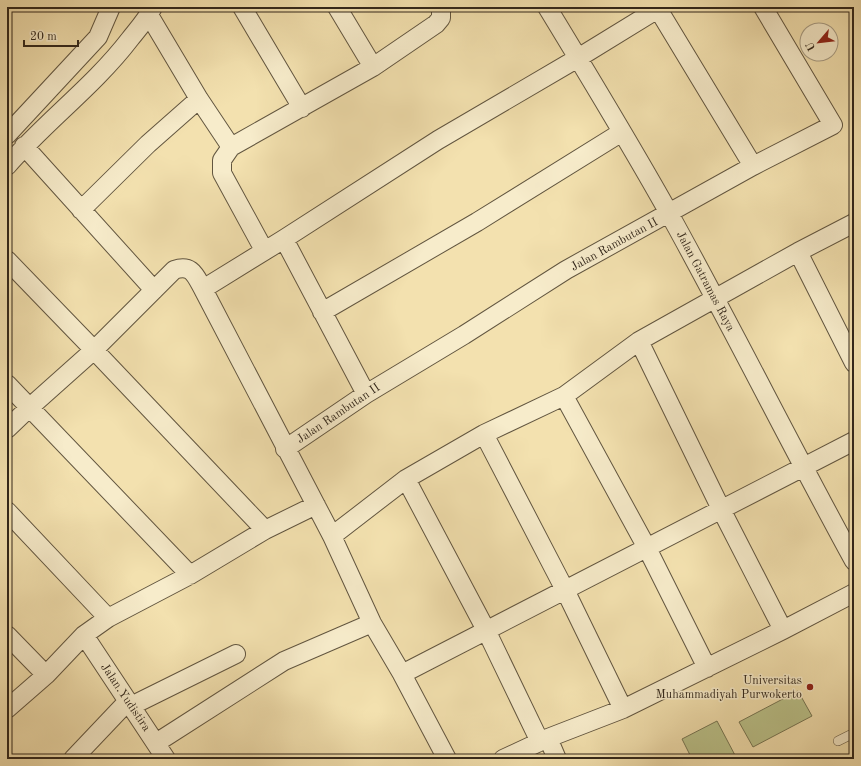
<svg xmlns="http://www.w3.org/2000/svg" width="861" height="766" font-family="'Old Standard TT',serif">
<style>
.green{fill:#bbc38b;stroke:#767553}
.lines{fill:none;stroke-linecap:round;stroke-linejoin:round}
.lane-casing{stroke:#625640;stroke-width:10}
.street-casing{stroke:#625640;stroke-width:20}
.lane{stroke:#f7eccb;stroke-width:9}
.street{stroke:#f7eccb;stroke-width:18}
.poi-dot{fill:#8f2418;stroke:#f7eccb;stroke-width:1.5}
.labels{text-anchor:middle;stroke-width:3;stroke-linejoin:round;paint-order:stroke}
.street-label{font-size:12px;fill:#32271b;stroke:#f7eccb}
.poi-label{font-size:12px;fill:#32271b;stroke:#f7eccb;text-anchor:end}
</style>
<rect width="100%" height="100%" fill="#f3e1af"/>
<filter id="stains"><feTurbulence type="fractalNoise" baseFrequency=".005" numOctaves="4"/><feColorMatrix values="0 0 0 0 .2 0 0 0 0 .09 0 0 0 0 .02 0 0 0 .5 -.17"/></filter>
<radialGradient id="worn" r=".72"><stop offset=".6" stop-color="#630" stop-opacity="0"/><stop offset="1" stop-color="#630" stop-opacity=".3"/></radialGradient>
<path class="green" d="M 798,691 L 812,716 L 753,747 L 739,722 Z
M 717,721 L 737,759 L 692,759 L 682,739 Z"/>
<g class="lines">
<g class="lane-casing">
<path id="lane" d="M 838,741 L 854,733"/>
</g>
<g class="street-casing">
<path id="street" d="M 242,7 L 302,108
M 337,7 L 373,67
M 547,7 C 589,76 631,145 670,215 C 733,329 791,446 854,561
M 658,9 L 753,166
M 149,15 L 199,99 L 231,147 L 373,67 L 436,24 L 441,18 L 441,9 L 440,7
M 7,135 L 98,37 L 111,7
M 24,146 L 154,290
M 231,147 L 222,160 L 222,173 L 264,250
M 7,166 C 46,121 94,86 130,39 C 138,29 147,19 153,7
M 81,210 L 148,144 L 199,99
M 284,239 L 366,394
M 798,252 L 854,363
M 7,260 L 94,350 L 265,530
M 203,289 L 284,239 L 438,140 L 578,58 L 661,7
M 322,312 L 477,222 L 622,132
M 639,341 L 721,509 L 783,630
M 7,384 L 190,575
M 564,396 L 647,548 L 707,668
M 7,429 L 29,408 L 94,350 L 174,270 C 192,264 195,275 203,289 L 332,536 L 372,623 L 402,674 L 447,759
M 484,434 L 565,590 L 623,709
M 285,449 L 366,394 L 464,335 L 566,270 L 753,166 L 833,125 L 763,7
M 406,479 L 486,630 L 540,742
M 7,511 L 108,618
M 332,536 L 406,479 L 484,434 L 564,396 L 639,341 L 798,252 L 854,223
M 7,635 L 46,675
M 84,635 L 166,759
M 402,674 L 854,441
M 131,706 L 236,654
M 7,709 L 46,675 L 84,635 L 108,618 L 190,575 L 265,530 L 316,505
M 548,738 L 557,759
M 156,743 L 284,661 L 372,623
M 73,759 L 128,701
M 503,759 L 548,738 L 623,709 L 783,630 L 854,593"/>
</g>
<use href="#lane" class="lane"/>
<use href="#street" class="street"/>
</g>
<circle class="poi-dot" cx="810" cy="687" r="4"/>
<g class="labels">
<g class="street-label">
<text transform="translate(614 244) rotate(-29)" y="4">Jalan Rambutan II</text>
<text transform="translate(706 281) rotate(62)" y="4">Jalan Gatramas Raya</text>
<text transform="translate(338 413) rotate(-34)" y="4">Jalan Rambutan II</text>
<text transform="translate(126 697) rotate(56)" y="4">Jalan.Yudistira</text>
</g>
<g class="poi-label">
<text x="802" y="684">Universitas<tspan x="802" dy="14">Muhammadiyah Purwokerto</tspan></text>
</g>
</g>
<rect width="861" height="766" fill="none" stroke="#f3e1af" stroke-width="24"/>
<rect x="8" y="8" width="845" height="750" fill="none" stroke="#32271b" stroke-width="2"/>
<rect x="12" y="12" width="837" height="742" fill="none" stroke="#32271b"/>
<g transform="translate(819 42) rotate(242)"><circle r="19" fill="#f7eccb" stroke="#a89d85"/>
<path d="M0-3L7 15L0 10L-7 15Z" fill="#8f2418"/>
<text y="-6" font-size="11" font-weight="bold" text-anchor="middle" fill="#32271b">U</text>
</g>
<path d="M24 40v6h54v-6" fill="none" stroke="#32271b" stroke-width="2"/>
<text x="30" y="40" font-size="12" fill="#32271b" stroke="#f7eccb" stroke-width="3" paint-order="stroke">20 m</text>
<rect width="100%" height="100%" filter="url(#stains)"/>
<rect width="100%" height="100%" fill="url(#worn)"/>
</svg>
